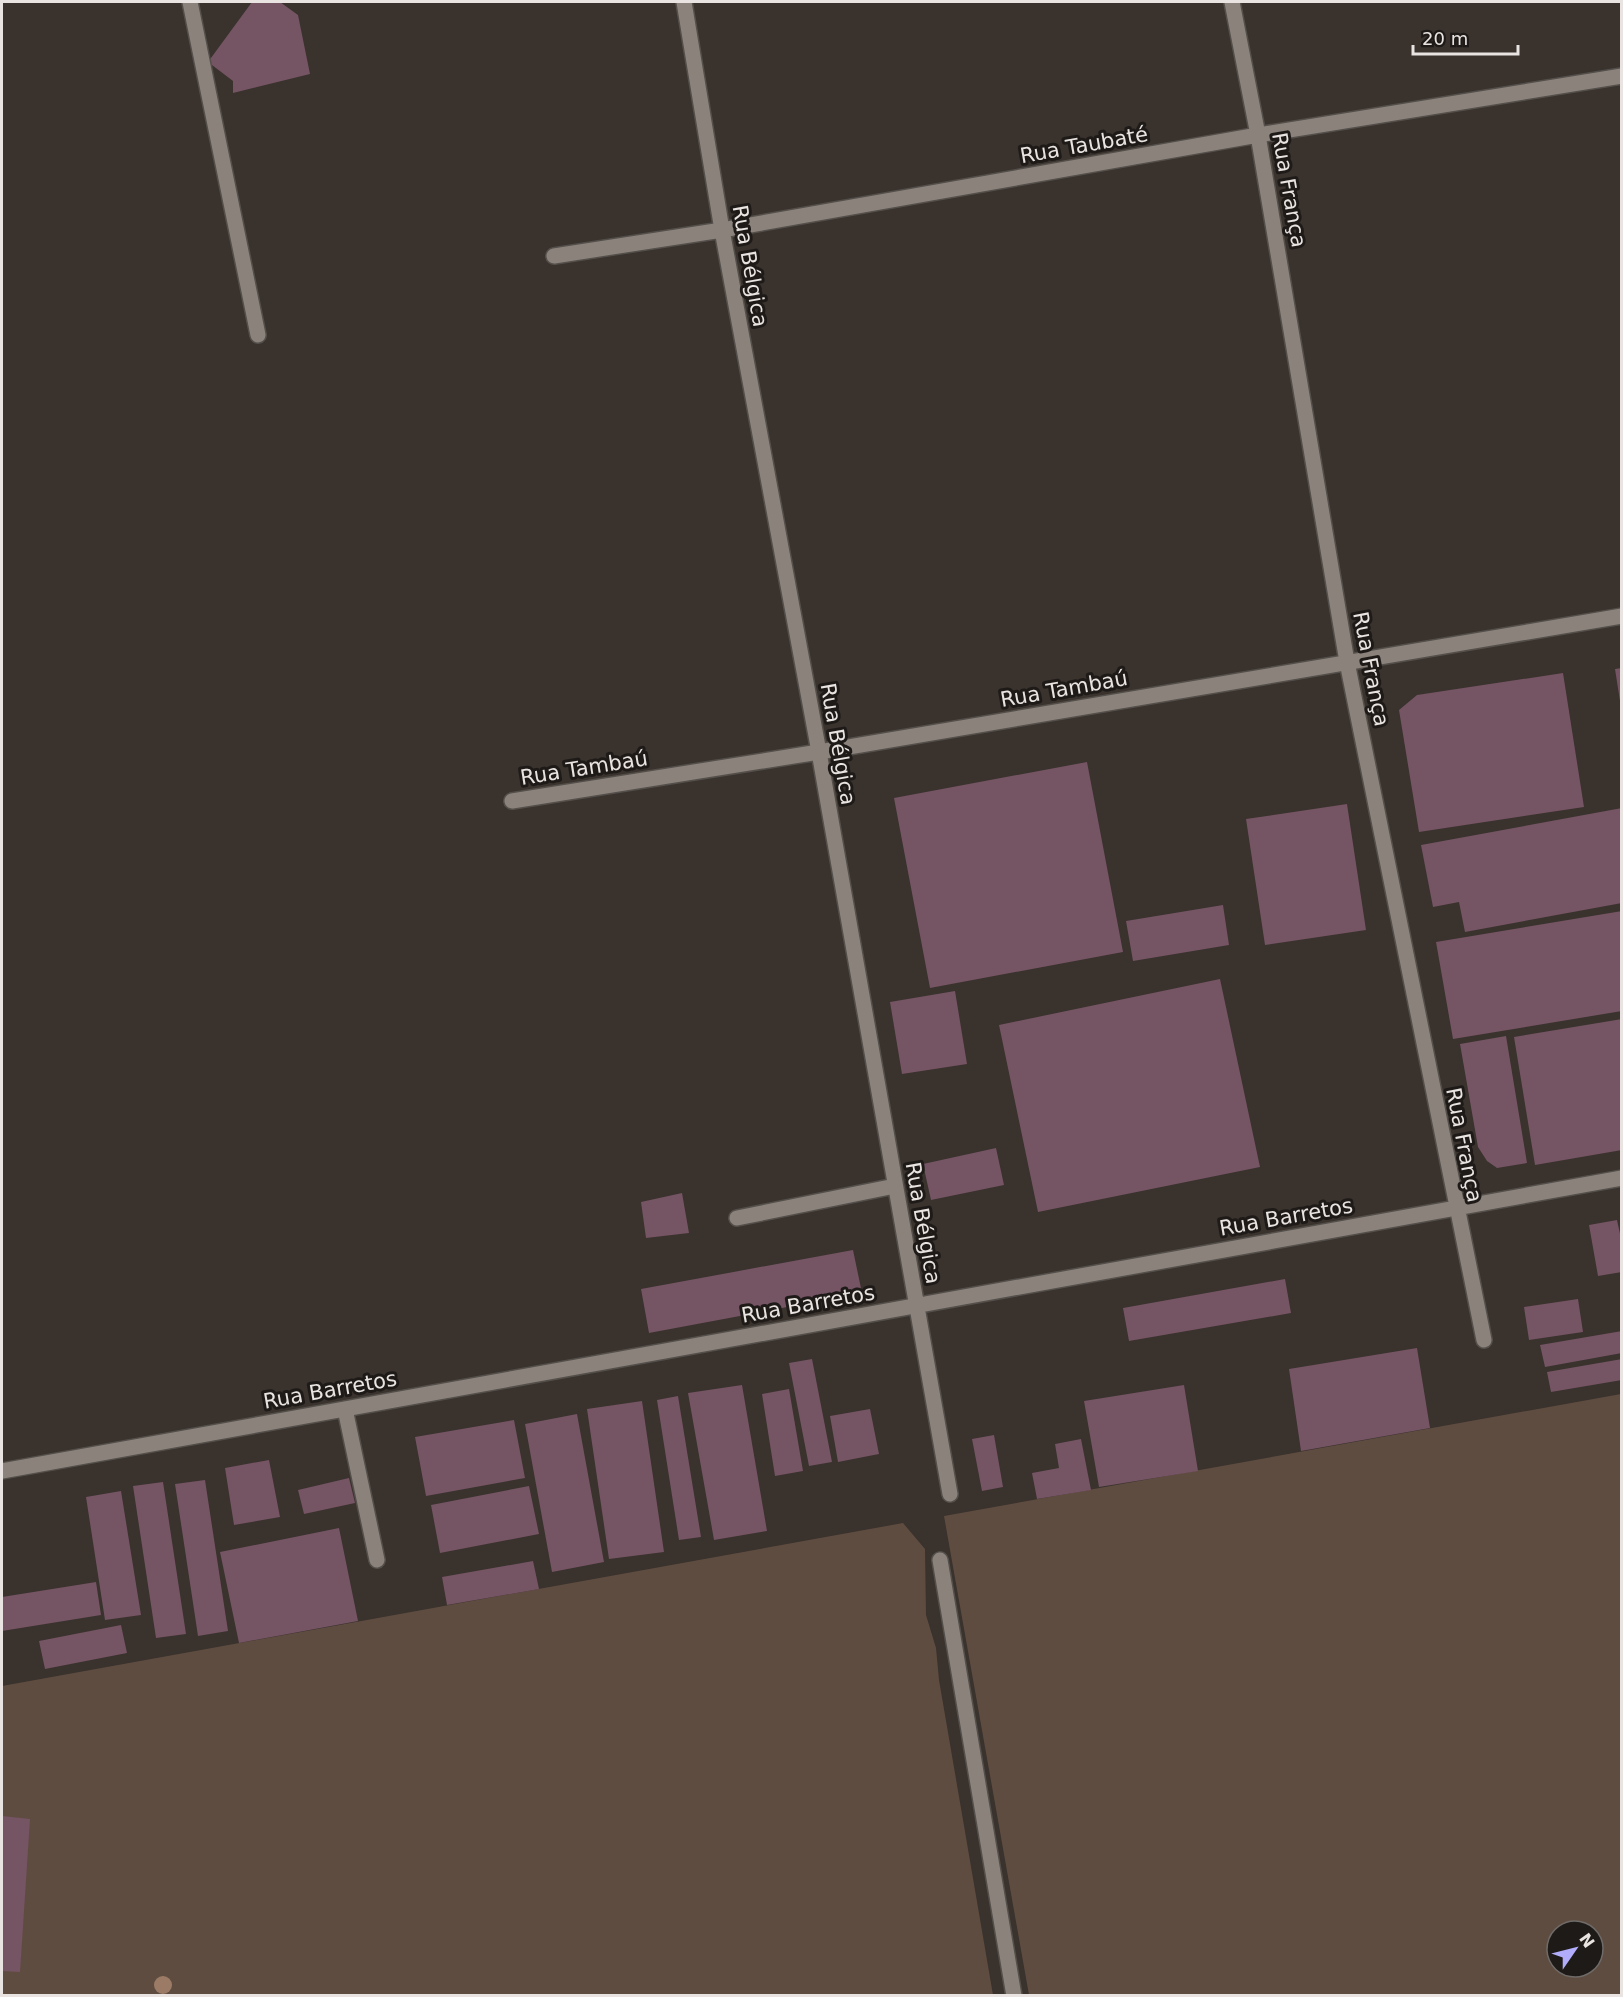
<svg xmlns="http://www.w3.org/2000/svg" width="1623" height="1997" font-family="'DejaVu Sans',sans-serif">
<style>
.green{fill:#5f4c40;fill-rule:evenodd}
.building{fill:#755464}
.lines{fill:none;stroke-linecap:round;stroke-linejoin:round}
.lane-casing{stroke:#544f4a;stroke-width:18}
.street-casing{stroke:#544f4a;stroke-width:18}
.lane{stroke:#8b827c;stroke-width:15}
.street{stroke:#8b827c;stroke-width:15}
.tree{fill:#9b7b65}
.labels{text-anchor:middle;stroke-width:6;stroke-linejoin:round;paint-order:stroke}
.street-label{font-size:21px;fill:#e9e4e1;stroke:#1e1a18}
</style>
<rect width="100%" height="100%" fill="#39322d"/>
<path class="green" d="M 1621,1394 L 1621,1995 L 1029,1995 L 944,1516 ZM 1557,1931 L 1593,1931 L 1593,1967 L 1557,1967 Z
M 903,1523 L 925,1549 L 926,1615 L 936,1648 L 939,1680 L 993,1995 L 2,1996 L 2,1686 Z"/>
<path class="building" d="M 252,2 L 280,2 L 298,15 L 310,74 L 233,93 L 233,81 L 208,62 Z
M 1622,668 L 1622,701 L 1620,701 L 1615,669 Z
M 1563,673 L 1584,807 L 1419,832 L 1399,710 L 1417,695 Z
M 1087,762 L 1123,952 L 930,988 L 894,798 Z
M 1347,804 L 1366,930 L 1265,945 L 1246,819 Z
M 1622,808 L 1622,903 L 1465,932 L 1459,902 L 1433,907 L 1421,845 Z
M 1223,905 L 1229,945 L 1133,961 L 1126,921 Z
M 1622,911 L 1622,1011 L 1453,1039 L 1436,942 Z
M 1220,979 L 1260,1167 L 1038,1212 L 999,1025 Z
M 955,991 L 967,1064 L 902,1074 L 890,1002 Z
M 1622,1019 L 1622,1150 L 1535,1165 L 1514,1037 Z
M 1506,1036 L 1527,1163 L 1497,1168 L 1487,1161 L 1478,1147 L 1460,1044 Z
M 996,1148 L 1004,1185 L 931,1200 L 923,1164 Z
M 682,1193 L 689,1233 L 646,1238 L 641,1202 Z
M 1617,1220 L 1622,1243 L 1622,1272 L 1598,1276 L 1589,1225 Z
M 853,1250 L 862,1293 L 649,1333 L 641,1289 Z
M 1285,1279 L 1291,1313 L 1129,1341 L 1123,1308 Z
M 1578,1299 L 1583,1332 L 1529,1340 L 1524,1307 Z
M 1622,1331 L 1622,1353 L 1545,1367 L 1540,1345 Z
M 1417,1348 L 1430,1428 L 1301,1451 L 1289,1369 Z
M 812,1359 L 832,1462 L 809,1466 L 789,1363 Z
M 1622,1359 L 1622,1380 L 1551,1392 L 1547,1372 Z
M 742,1385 L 767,1531 L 714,1540 L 688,1393 Z
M 1184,1385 L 1198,1471 L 1099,1487 L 1084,1401 Z
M 789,1389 L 803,1471 L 775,1476 L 762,1394 Z
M 678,1396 L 701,1537 L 679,1540 L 657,1400 Z
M 642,1401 L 664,1552 L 609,1559 L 587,1409 Z
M 870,1409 L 879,1454 L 838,1462 L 830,1416 Z
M 577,1414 L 604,1562 L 552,1572 L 525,1424 Z
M 514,1420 L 525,1478 L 426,1496 L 415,1437 Z
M 994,1435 L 1003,1487 L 982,1491 L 972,1439 Z
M 1081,1439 L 1091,1490 L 1037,1499 L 1032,1473 L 1059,1468 L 1055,1444 Z
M 269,1460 L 280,1517 L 234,1525 L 225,1468 Z
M 349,1478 L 355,1503 L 304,1514 L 298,1490 Z
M 205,1480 L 228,1631 L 198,1636 L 175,1484 Z
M 163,1482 L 186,1634 L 156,1638 L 133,1486 Z
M 529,1486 L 539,1534 L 440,1553 L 431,1505 Z
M 121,1491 L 141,1615 L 105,1620 L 86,1497 Z
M 339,1528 L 358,1621 L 239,1643 L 220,1552 Z
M 533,1561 L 539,1589 L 447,1605 L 442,1577 Z
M 96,1582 L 101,1615 L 2,1631 L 2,1597 Z
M 121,1625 L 127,1653 L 45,1669 L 39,1641 Z
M 2,1816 L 30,1819 L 20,1972 L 2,1971 Z"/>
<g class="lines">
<g class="lane-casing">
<path id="lane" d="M 190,2 L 258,335
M 737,1218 L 895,1186
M 940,1560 L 1014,1996"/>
</g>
<g class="street-casing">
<path id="street" d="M 684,2 L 722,230 L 819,752 L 950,1494
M 1232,2 L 1258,135 L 1347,662 L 1484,1340
M 554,256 L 722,230 L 1258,135 L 1622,76
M 512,801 L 819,752 L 1622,616
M 345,1409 L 377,1560
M 2,1471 L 1622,1178"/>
</g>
<use href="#lane" class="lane"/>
<use href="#street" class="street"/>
</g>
<circle class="tree" cx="163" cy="1985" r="9"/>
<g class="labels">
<g class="street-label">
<text transform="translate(1084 145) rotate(-10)" y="7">Rua Taubaté</text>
<text transform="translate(1289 190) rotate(80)" y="7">Rua França</text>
<text transform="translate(750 266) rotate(80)" y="7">Rua Bélgica</text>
<text transform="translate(1371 669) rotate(79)" y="7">Rua França</text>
<text transform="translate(1064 689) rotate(-10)" y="7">Rua Tambaú</text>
<text transform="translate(838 744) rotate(80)" y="7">Rua Bélgica</text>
<text transform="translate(584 768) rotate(-9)" y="7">Rua Tambaú</text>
<text transform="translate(1464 1145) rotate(79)" y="7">Rua França</text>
<text transform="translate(1286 1217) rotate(-10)" y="7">Rua Barretos</text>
<text transform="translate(923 1223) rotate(80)" y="7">Rua Bélgica</text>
<text transform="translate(808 1304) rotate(-10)" y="7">Rua Barretos</text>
<text transform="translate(330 1390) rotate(-10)" y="7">Rua Barretos</text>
</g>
</g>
<rect width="1623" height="1997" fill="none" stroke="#e9e4e1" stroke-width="6"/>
<g transform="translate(1575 1949) rotate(55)"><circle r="28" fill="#1e1a18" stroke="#6f6b68" stroke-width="1.5"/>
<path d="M0-4.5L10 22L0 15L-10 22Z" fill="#b1adfa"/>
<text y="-9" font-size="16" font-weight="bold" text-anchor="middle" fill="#e9e4e1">N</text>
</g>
<path d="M1413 45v9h105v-9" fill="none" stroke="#e9e4e1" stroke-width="3"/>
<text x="1422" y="45" font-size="18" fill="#e9e4e1" stroke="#1e1a18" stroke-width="4.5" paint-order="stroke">20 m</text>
</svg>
